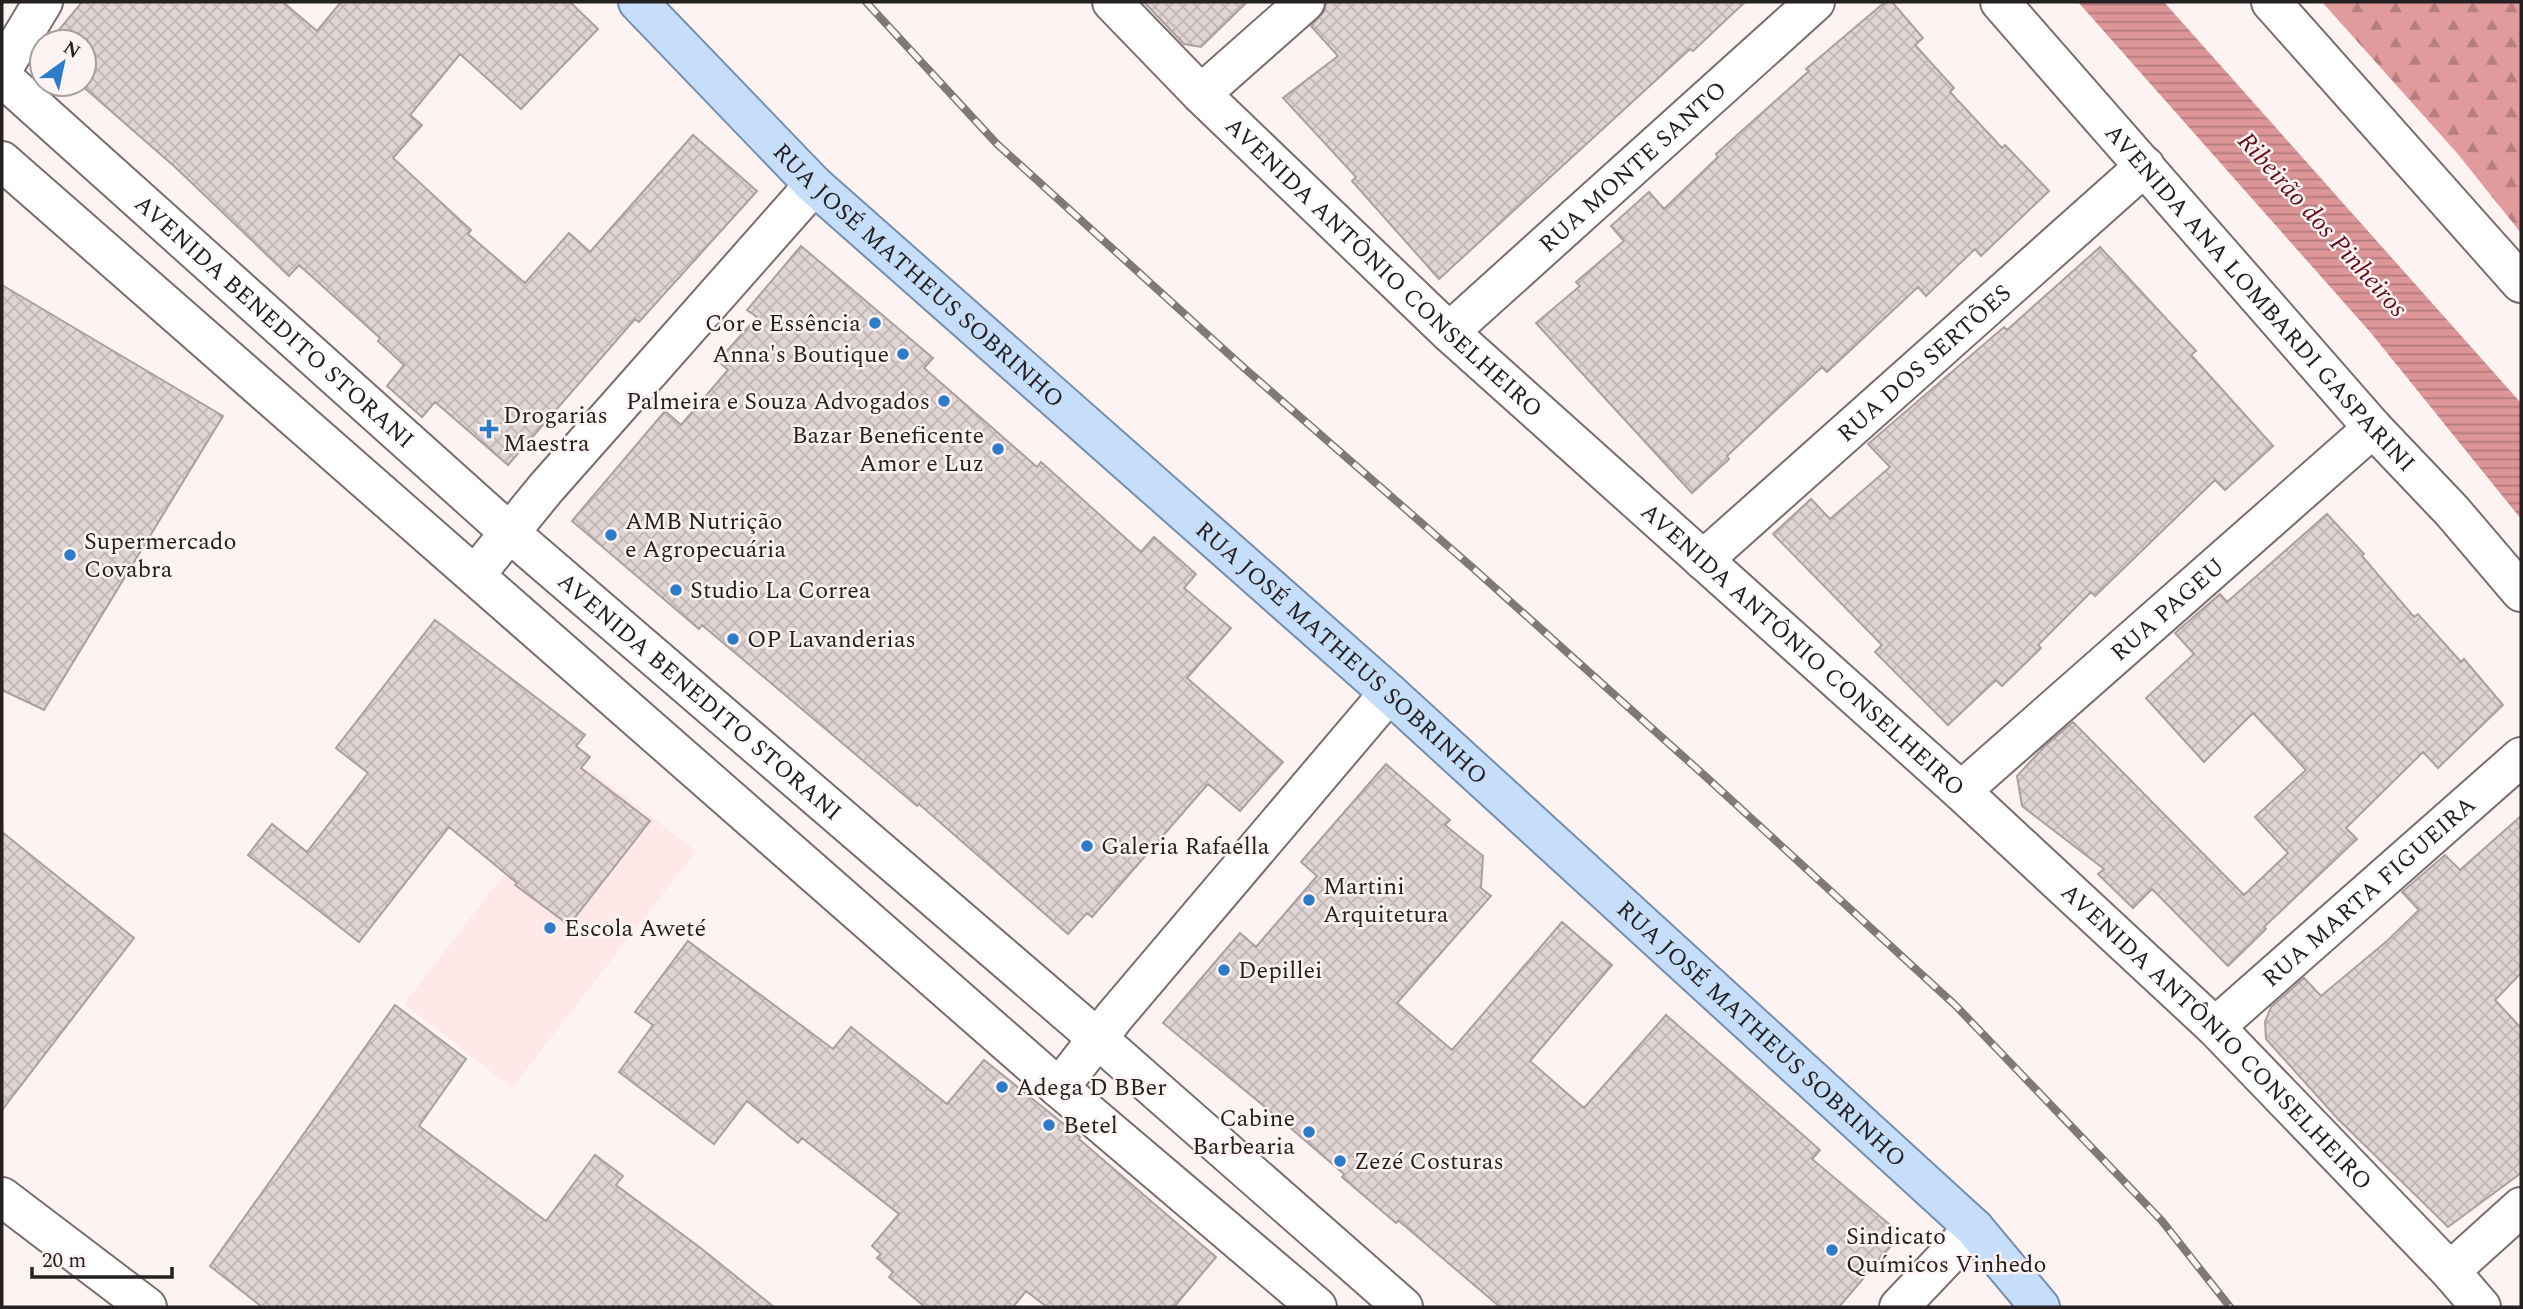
<svg xmlns="http://www.w3.org/2000/svg" width="2523" height="1309" font-family="Spectral,serif">
<style>
.built{fill:#ffe9e8}
.forest{fill:url(#forest-firs)}
.water{fill:url(#water-rules)}
.building{fill:url(#building-cross-hatch);stroke:#ab9f9f;stroke-width:2}
.lines{fill:none;stroke-linecap:round;stroke-linejoin:round}
.minor-casing{stroke:#796e6e;stroke-width:42}
.tertiary-casing{stroke:#796e6e;stroke-width:42}
.secondary-casing{stroke:#796e6e;stroke-width:42}
.primary-casing{stroke:#758eab;stroke-width:42}
.minor{stroke:#fff;stroke-width:38}
.tertiary{stroke:#fff;stroke-width:38}
.secondary{stroke:#fff;stroke-width:38}
.primary{stroke:#c6defa;stroke-width:38}
.rail-casing{stroke:#807979;stroke-width:8}
.rail{stroke:#fdf3f3;stroke-width:5;stroke-dasharray:16;stroke-linecap:butt}
.poi-dot{fill:#2d7bcb;stroke:#fdf3f3;stroke-width:2.5}
.labels{text-anchor:middle;stroke-width:5;stroke-linejoin:round;paint-order:stroke}
.street-label{font-size:24px;fill:#252121;stroke:#fdf3f3}
.poi-label{font-size:24px;fill:#252121;stroke:#fdf3f3;text-anchor:start}
.water-label{font-size:26px;font-style:italic;fill:#620e1c;stroke:#fdf3f3}
</style>
<defs>
<pattern id="forest-firs" width="22" height="20" patternUnits="userSpaceOnUse" patternTransform="scale(1.75)"><rect width="22" height="20" fill="#e29b9c"/><path d="M5 1l3.5 6h-7zM16 11l3.5 6h-7z" fill="#b77e7f"/></pattern>
<pattern id="water-rules" width="6" height="5" patternUnits="userSpaceOnUse" patternTransform="scale(1.75)"><rect width="6" height="5" fill="#dd9698"/><path d="M0 2.5h6" fill="none" stroke="#b37a7c"/></pattern>
<pattern id="building-cross-hatch" width="8" height="8" patternUnits="userSpaceOnUse" patternTransform="scale(1.75)"><rect width="8" height="8" fill="#e1d4d4"/><path d="M0 0l8 8M0 8l8-8" fill="none" stroke="#c1b6b6"/></pattern>
</defs>
<rect width="100%" height="100%" fill="#fdf3f3"/>
<path class="built" d="M 587,767 L 696,851 L 512,1088 L 404,1004 Z"/>
<path class="forest" d="M 2322,2 L 2521,2 L 2521,233 L 2457,153 Z"/>
<path class="water" d="M 2078,2 L 2164,2 L 2521,403 L 2521,519 L 2371,333 Z"/>
<path class="building" d="M 82,2 L 283,2 L 317,31 L 341,2 L 570,2 L 598,29 L 521,109 L 460,54 L 410,115 L 422,125 L 393,158 L 471,230 L 468,234 L 525,283 L 569,233 L 590,252 L 693,135 L 757,191 L 639,322 L 635,319 L 508,465 L 435,402 L 422,417 L 387,386 L 404,365 L 378,341 L 380,338 L 299,265 L 289,276 L 175,167 L 80,84 L 84,84 L 84,42 L 49,42 Z
M 1144,2 L 1247,2 L 1201,47 L 1184,44 Z
M 1326,2 L 1745,2 L 1693,51 L 1690,49 L 1439,279 L 1352,181 L 1356,177 L 1283,98 L 1338,56 L 1311,26 L 1325,10 Z
M 1885,2 L 1892,2 L 1923,38 L 1915,45 L 1954,88 L 1950,92 L 2002,148 L 2005,145 L 2049,191 L 1981,256 L 1975,249 L 1926,296 L 1918,287 L 1827,372 L 1822,367 L 1727,456 L 1729,459 L 1692,493 L 1536,323 L 1580,286 L 1576,282 L 1624,241 L 1611,226 L 1649,192 L 1664,209 L 1718,157 L 1716,154 L 1809,71 L 1806,69 Z
M 801,246 L 933,358 L 924,368 L 1037,467 L 1041,462 L 1141,552 L 1154,537 L 1196,574 L 1184,588 L 1231,628 L 1187,678 L 1283,762 L 1240,811 L 1208,784 L 1092,917 L 1087,913 L 1068,934 L 919,804 L 917,806 L 702,625 L 699,629 L 572,521 L 665,411 L 681,425 L 728,370 L 718,361 L 757,317 L 747,310 Z
M 2100,247 L 2196,351 L 2191,355 L 2273,446 L 2225,490 L 2215,480 L 2095,596 L 2091,592 L 2038,645 L 2041,648 L 2002,686 L 1996,680 L 1948,725 L 1875,652 L 1882,645 L 1773,534 L 1811,499 L 1830,519 L 1890,467 L 1868,444 L 2004,327 L 2007,330 Z
M 2,285 L 223,416 L 44,710 L 2,690 Z
M 2327,514 L 2364,554 L 2362,556 L 2414,617 L 2418,614 L 2461,662 L 2464,659 L 2503,705 L 2438,768 L 2423,752 L 2346,828 L 2357,839 L 2264,927 L 2266,929 L 2228,966 L 2152,889 L 2133,908 L 2098,874 L 2104,869 L 2022,806 L 2017,776 L 2045,746 L 2073,722 L 2244,895 L 2288,853 L 2255,817 L 2306,770 L 2253,713 L 2204,762 L 2146,698 L 2194,654 L 2175,633 L 2220,594 L 2227,602 Z
M 435,620 L 585,735 L 576,746 L 590,757 L 581,768 L 650,821 L 569,925 L 515,885 L 517,883 L 449,827 L 359,942 L 248,855 L 272,824 L 307,852 L 368,773 L 336,748 Z
M 1386,764 L 1450,820 L 1445,825 L 1483,856 L 1481,888 L 1491,896 L 1397,1003 L 1452,1050 L 1562,922 L 1612,965 L 1530,1061 L 1584,1108 L 1666,1015 L 1820,1150 L 1812,1159 L 1901,1234 L 1839,1307 L 1500,1307 L 1399,1221 L 1396,1223 L 1342,1177 L 1344,1174 L 1287,1125 L 1163,1023 L 1240,933 L 1256,947 L 1317,876 L 1301,862 Z
M 2521,816 L 2521,973 L 2495,1000 L 2521,1028 L 2521,1173 L 2448,1227 L 2337,1118 L 2266,1039 L 2265,1022 L 2271,1007 L 2304,978 L 2321,996 L 2387,941 L 2419,910 L 2402,892 L 2445,855 L 2460,870 Z
M 2,832 L 134,938 L 2,1110 Z
M 688,941 L 833,1049 L 851,1027 L 947,1104 L 984,1060 L 1080,1137 L 1079,1139 L 1216,1257 L 1174,1307 L 1047,1307 L 1026,1291 L 1013,1307 L 925,1307 L 889,1277 L 893,1272 L 877,1258 L 881,1254 L 872,1246 L 899,1214 L 802,1138 L 798,1143 L 747,1101 L 714,1144 L 619,1072 L 653,1025 L 635,1012 Z
M 395,1005 L 466,1059 L 419,1126 L 546,1221 L 595,1155 L 623,1176 L 616,1185 L 702,1249 L 774,1307 L 262,1307 L 210,1266 Z"/>
<g class="lines">
<g class="minor-casing">
<g id="minor">
<path id="s1" d="M 1112,2 L 1201,94 L 1449,332 L 1961,791 L 2215,1027 L 2450,1271 L 2481,1307"/>
<path d="M 1201,94 L 1305,2"/>
<path id="s2" d="M 1449,332 L 1815,2"/>
<path id="s3" d="M 1703,560 L 2145,166"/>
<path d="M 475,575 L 546,488 L 814,185"/>
<path id="s4" d="M 1961,791 L 2373,428"/>
<path id="s5" d="M 2215,1027 L 2521,757"/>
<path d="M 1059,1088 L 1115,1016 L 1389,693"/>
<path d="M 2,1197 L 147,1307"/>
<path d="M 2450,1271 L 2521,1207"/>
<path d="M 1899,1307 L 1974,1228"/>
</g>
</g>
<g class="tertiary-casing">
<g id="tertiary">
<path id="s6" d="M 2000,2 L 2373,428 L 2452,511 L 2521,592"/>
<path d="M 2271,2 L 2521,283"/>
<path d="M 2,70 L 43,2"/>
</g>
</g>
<g class="secondary-casing">
<g id="secondary">
<path id="s7" d="M 2,77 L 510,533 L 1097,1038 L 1403,1307"/>
<path d="M 2,161 L 1059,1088 L 1317,1307"/>
</g>
</g>
<g class="primary-casing">
<g id="primary">
<path id="s8" d="M 638,2 L 814,185 L 1389,693 L 1565,854 L 1974,1228 L 2040,1307"/>
</g>
</g>
<use href="#minor" class="minor"/>
<use href="#tertiary" class="tertiary"/>
<use href="#secondary" class="secondary"/>
<use href="#primary" class="primary"/>
<g class="rail-casing">
<path id="rail" d="M 866,2 L 997,144 L 1243,367 L 1473,568 L 1705,776 L 1955,1005 L 2162,1221 L 2230,1307"/>
</g>
<use href="#rail" class="rail"/>
</g>
<g class="poi-dot">
<circle cx="875" cy="323" r="7"/>
<circle cx="903" cy="354" r="7"/>
<circle cx="944" cy="401" r="7"/>
<path d="M485.5 418.5h7v7h7v7h-7v7h-7v-7h-7v-7h7z"/>
<circle cx="998" cy="449" r="7"/>
<circle cx="611" cy="535" r="7"/>
<circle cx="70" cy="555" r="7"/>
<circle cx="676" cy="590" r="7"/>
<circle cx="733" cy="639" r="7"/>
<circle cx="1087" cy="846" r="7"/>
<circle cx="1309" cy="900" r="7"/>
<circle cx="550" cy="928" r="7"/>
<circle cx="1224" cy="970" r="7"/>
<circle cx="1002" cy="1087" r="7"/>
<circle cx="1049" cy="1125" r="7"/>
<circle cx="1309" cy="1132" r="7"/>
<circle cx="1340" cy="1161" r="7"/>
<circle cx="1832" cy="1250" r="7"/>
</g>
<g class="labels">
<g class="street-label">
<text dy="8" stroke="none"><textPath href="#s2" startOffset="247">RUA MONTE SANTO</textPath></text>
<text dy="8" stroke="none"><textPath href="#s1" startOffset="380">AVENIDA ANTÔNIO CONSELHEIRO</textPath></text>
<text dy="8" stroke="none"><textPath href="#s8" startOffset="392">RUA JOSÉ MATHEUS SOBRINHO</textPath></text>
<text dy="8" stroke="none"><textPath href="#s6" startOffset="394">AVENIDA ANA LOMBARDI GASPARINI</textPath></text>
<text dy="8" stroke="none"><textPath href="#s7" startOffset="366">AVENIDA BENEDITO STORANI</textPath></text>
<text dy="8" stroke="none"><textPath href="#s3" startOffset="296">RUA DOS SERTÕES</textPath></text>
<text dy="8" stroke="none"><textPath href="#s4" startOffset="275">RUA PAGEU</textPath></text>
<text dy="8" stroke="none"><textPath href="#s1" startOffset="947">AVENIDA ANTÔNIO CONSELHEIRO</textPath></text>
<text dy="8" stroke="none"><textPath href="#s8" startOffset="959">RUA JOSÉ MATHEUS SOBRINHO</textPath></text>
<text dy="8" stroke="none"><textPath href="#s7" startOffset="933">AVENIDA BENEDITO STORANI</textPath></text>
<text dy="8" stroke="none"><textPath href="#s5" startOffset="205">RUA MARTA FIGUEIRA</textPath></text>
<text dy="8" stroke="none"><textPath href="#s8" startOffset="1526">RUA JOSÉ MATHEUS SOBRINHO</textPath></text>
<text dy="8" stroke="none"><textPath href="#s1" startOffset="1514">AVENIDA ANTÔNIO CONSELHEIRO</textPath></text>
</g>
<g class="poi-label">
<text x="861" y="331" text-anchor="end">Cor e Essência</text>
<text x="889" y="362" text-anchor="end">Anna's Boutique</text>
<text x="930" y="409" text-anchor="end">Palmeira e Souza Advogados</text>
<text x="503" y="423">Drogarias<tspan x="503" dy="28">Maestra</tspan></text>
<text x="984" y="443" text-anchor="end">Bazar Beneficente<tspan x="984" dy="28">Amor e Luz</tspan></text>
<text x="625" y="529">AMB Nutrição<tspan x="625" dy="28">e Agropecuária</tspan></text>
<text x="84" y="549">Supermercado<tspan x="84" dy="28">Covabra</tspan></text>
<text x="690" y="598">Studio La Correa</text>
<text x="747" y="647">OP Lavanderias</text>
<text x="1101" y="854">Galeria Rafaella</text>
<text x="1323" y="894">Martini<tspan x="1323" dy="28">Arquitetura</tspan></text>
<text x="564" y="936">Escola Aweté</text>
<text x="1238" y="978">Depillei</text>
<text x="1016" y="1095">Adega D BBer</text>
<text x="1295" y="1126" text-anchor="end">Cabine<tspan x="1295" dy="28">Barbearia</tspan></text>
<text x="1063" y="1133">Betel</text>
<text x="1354" y="1169">Zezé Costuras</text>
<text x="1846" y="1244">Sindicato<tspan x="1846" dy="28">Químicos Vinhedo</tspan></text>
</g>
<g class="water-label">
<text transform="translate(2323 224) rotate(48)" y="9">Ribeirão dos Pinheiros</text>
</g>
</g>
<rect width="2523" height="1309" fill="none" stroke="#252121" stroke-width="7"/>
<g transform="translate(63 63) rotate(33)"><circle r="33" fill="#fdf3f3" stroke="#a79f9f" stroke-width="2"/>
<path d="M0-5L12 26L0 18L-12 26Z" fill="#2d7bcb"/>
<text y="-10" font-size="19" font-weight="bold" text-anchor="middle" fill="#252121">N</text>
</g>
<path d="M32 1267v10h140v-10" fill="none" stroke="#252121" stroke-width="3.5"/>
<text x="42" y="1267" font-size="21" fill="#252121" stroke="#fdf3f3" stroke-width="5" paint-order="stroke">20 m</text>
</svg>
